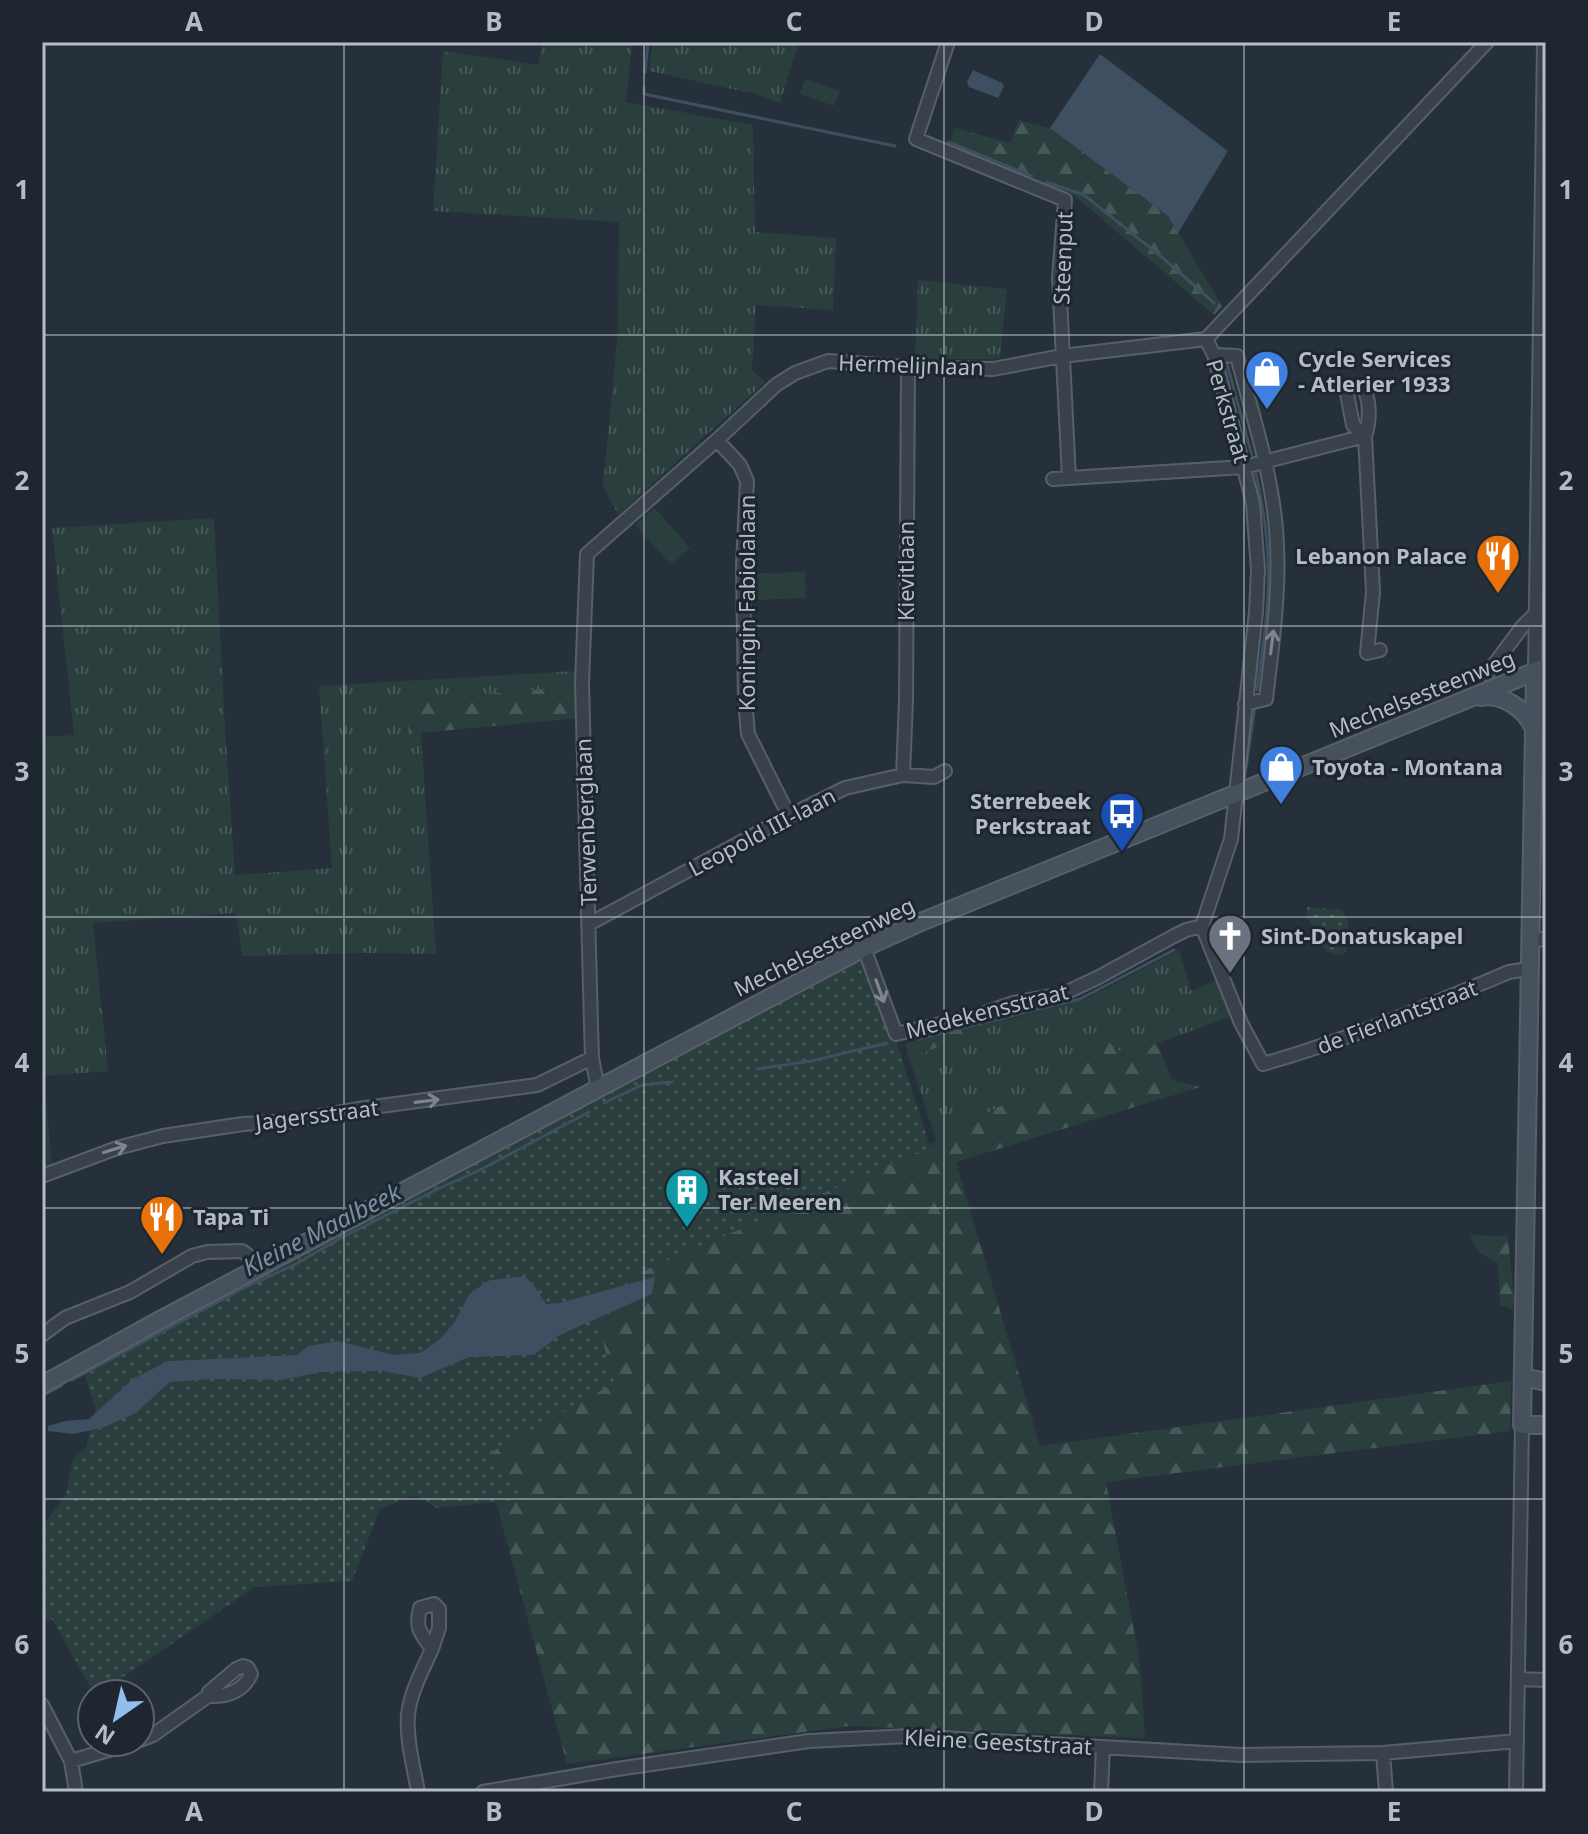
<svg xmlns="http://www.w3.org/2000/svg" width="1588" height="1834" font-family="'Noto Sans',sans-serif">
<style>
.grass{fill:url(#grass-tufts)}
.forest{fill:url(#forest-firs)}
.park{fill:url(#park-dots)}
.garden{fill:#2a3e3d}
.water{fill:#3d4f61}
.lines{fill:none;stroke-linecap:round;stroke-linejoin:round}
.stream{stroke:#3d4f61;stroke-width:3}
.minor-casing{stroke:#576068;stroke-width:16}
.secondary-casing{stroke:#576068;stroke-width:20}
.minor{stroke:#39424a;stroke-width:12}
.secondary{stroke:#47515d;stroke-width:16}
.oneway{stroke:#7d868e}
.grid{fill:none;stroke:#b4bdc6;stroke-width:2;stroke-opacity:0.55}
.labels{text-anchor:middle;stroke-width:6;stroke-linejoin:round;paint-order:stroke}
.street-label{font-size:22px;fill:#b4bdc6;stroke:#1e272f}
.poi-label{font-size:22px;font-weight:bold;fill:#b4bdc6;stroke:#1e272f;text-anchor:start}
.water-label{font-size:24px;font-style:italic;fill:#7890a6;stroke:#1e272f}
.neatline{fill:none;stroke:#b4bdc6;stroke-width:3}
.grid-label{font-size:26px;text-anchor:middle;font-weight:bold;fill:#b4bdc6}
</style>
<defs>
<pattern id="grass-tufts" width="24" height="20" patternUnits="userSpaceOnUse" patternTransform="scale(2)"><rect width="24" height="20" fill="#2a3e3d"/><path d="M3 7l-1-3M5 7V3M7 7l1-3M15 17l-1-3M17 17v-4M19 17l1-3" fill="none" stroke="#465858"/></pattern>
<pattern id="forest-firs" width="22" height="20" patternUnits="userSpaceOnUse" patternTransform="scale(2)"><rect width="22" height="20" fill="#2a3e3d"/><path d="M5 1l3.5 6h-7zM16 11l3.5 6h-7z" fill="#465858"/></pattern>
<pattern id="park-dots" width="8" height="8" patternUnits="userSpaceOnUse" patternTransform="scale(2)"><rect width="8" height="8" fill="#2a3e3d"/><path d="M2 2h.1M6 6h.1" fill="none" stroke="#465858" stroke-width="1.8" stroke-linecap="round"/></pattern>
</defs>
<rect width="100%" height="100%" fill="#25303a"/>
<path class="grass" d="M 543,42 L 632,42 L 626,102 L 753,125 L 755,232 L 836,238 L 833,310 L 756,305 L 752,370 L 765,382 L 618,515 L 603,485 L 618,331 L 619,222 L 433,211 L 443,51 L 538,65 Z
M 653,42 L 799,42 L 780,103 L 755,94 L 649,71 Z
M 918,280 L 1007,289 L 1000,359 L 915,359 Z
M 214,518 L 225,728 L 235,875 L 332,868 L 319,686 L 576,671 L 576,686 L 405,701 L 409,734 L 421,733 L 436,954 L 366,953 L 242,956 L 236,913 L 93,923 L 108,1071 L 44,1076 L 52,1164 L 42,1168 L 42,737 L 74,735 L 52,528 Z
M 1179,950 L 1191,991 L 1218,979 L 1233,1016 L 1157,1043 L 1131,1061 L 1096,1031 L 1052,1091 L 998,1107 L 972,1124 L 936,1140 L 909,1058 L 1007,1020 L 1088,998 Z"/>
<path class="forest" d="M 1018,120 L 1050,128 L 1168,216 L 1222,306 L 1214,315 L 1075,196 L 949,148 L 954,128 L 1011,143 Z
M 576,686 L 580,718 L 409,734 L 405,701 Z
M 1026,1012 L 972,1034 L 909,1058 L 905,1044 L 971,1023 Z
M 1096,1031 L 1131,1061 L 1157,1043 L 1172,1080 L 1200,1087 L 956,1162 L 1040,1446 L 1511,1381 L 1510,1431 L 1106,1482 L 1140,1663 L 1145,1738 L 849,1726 L 567,1764 L 496,1502 L 524,1498 L 482,1457 L 613,1383 L 589,1294 L 930,1147 L 936,1140 L 972,1124 L 998,1107 L 1052,1091 Z
M 1470,1235 L 1508,1236 L 1514,1300 L 1513,1309 L 1500,1305 L 1498,1263 L 1478,1252 Z"/>
<path class="park" d="M 1307,907 L 1342,910 L 1348,920 L 1346,952 C 1331,960 1323,946 1313,937 L 1310,936 L 1311,924 L 1307,918 Z
M 867,958 L 893,1030 L 930,1147 L 590,1294 L 614,1383 L 483,1457 L 525,1499 L 437,1508 L 414,1495 L 380,1509 L 352,1581 L 255,1587 L 98,1694 L 94,1694 L 52,1619 L 42,1625 L 42,1524 L 49,1518 L 66,1494 L 73,1459 L 86,1447 L 95,1408 L 83,1369 L 489,1151 Z"/>
<path class="garden" d="M 805,79 L 840,91 L 834,106 L 800,94 Z
M 655,508 L 690,548 L 671,565 L 635,525 Z
M 805,572 L 806,598 L 757,600 L 756,573 Z"/>
<path class="water" d="M 1100,54 L 1228,151 L 1178,233 L 1168,216 L 1050,128 Z
M 973,70 L 1002,83 L 1004,86 L 998,98 L 969,87 L 967,82 Z
M 525,1276 L 535,1287 L 546,1304 L 559,1303 L 655,1277 L 652,1294 L 560,1335 L 534,1355 L 470,1357 L 420,1378 L 383,1371 L 321,1372 L 283,1380 L 213,1379 L 170,1382 L 136,1413 L 105,1427 L 74,1434 L 48,1431 L 48,1426 L 65,1421 L 89,1419 L 133,1379 L 168,1361 L 297,1355 L 308,1346 L 338,1341 L 394,1355 L 420,1353 L 440,1339 L 454,1323 L 470,1293 L 490,1280 Z"/>
<g class="lines">
<path class="stream" d="M 645,72 L 648,42
M 644,88 L 644,94 L 895,146
M 948,142 L 1032,176
M 1046,182 L 1084,195 L 1164,259 L 1214,303
M 1226,360 L 1252,456
M 1255,469 C 1262,502 1268,534 1268,567 C 1270,608 1262,650 1257,690
M 1246,768 L 1255,706
M 917,1039 L 1080,999 L 1174,950
M 757,1069 L 811,1061 L 887,1043
M 604,1103 L 642,1085 L 672,1082
M 72,1380 L 246,1287 L 296,1264 L 339,1239 L 440,1188 L 482,1169 L 589,1112
M 42,1396 L 61,1386"/>
<g class="minor-casing">
<path id="minor" d="M 948,42 L 916,139 L 1065,200 L 1059,278 L 1069,478
M 1206,339 L 1214,355 L 1253,503 L 1258,570 L 1256,612 L 1231,839 L 1202,926 L 1241,1023 L 1263,1064 C 1348,1040 1428,1006 1509,972 L 1529,969
M 1206,339 L 1487,42
M 1214,355 L 1237,356 C 1251,410 1269,464 1275,519 C 1282,579 1273,639 1266,699 L 1245,704
M 1365,436 L 1353,425 L 1347,394 L 1351,387 L 1362,386 C 1371,398 1370,422 1365,436 L 1373,592 L 1367,653 L 1380,650
M 717,440 L 740,465 L 747,481 L 743,565 L 745,699 L 748,734 L 789,816
M 1053,479 L 1244,467 L 1365,436
M 1535,671 L 1544,42
M 1487,674 L 1522,627 L 1536,613
M 903,775 L 906,701 L 908,367
M 589,924 L 789,816 L 845,788 L 903,775 L 934,777 L 945,771
M 1530,942 L 1546,938
M 864,948 L 896,1034 L 976,1016 L 1013,1003 L 1063,994 L 1097,978 L 1174,936 L 1186,930 L 1202,926
M 598,1089 L 592,1058 L 591,1025 L 582,683 L 587,554 L 717,440 L 776,385 L 795,373 L 828,361 L 908,367 L 993,369 L 1062,356 L 1206,339
M 42,1176 L 117,1148 L 163,1136 L 243,1124 L 291,1121 L 358,1109 L 537,1085 L 592,1058
M 42,1335 L 65,1318 L 130,1292 L 192,1256 L 207,1252 L 242,1251 L 262,1266
M 434,1604 L 439,1609 L 439,1628 L 432,1649 C 420,1632 415,1629 420,1608 Z
M 1518,1679 L 1546,1680
M 42,1705 L 71,1761 L 76,1792
M 140,1740 L 153,1735 L 208,1696 L 209,1692 L 236,1669 L 243,1666 L 248,1668 L 251,1674 C 243,1692 227,1697 208,1696
M 1383,1753 L 1386,1792
M 71,1761 L 136,1742
M 418,1792 C 414,1768 406,1740 408,1715 C 410,1693 423,1669 432,1649
M 483,1792 L 617,1769 L 809,1741 L 909,1736 L 1241,1755 L 1383,1753 L 1517,1741
M 1101,1792 L 1103,1747
M 1516,1792 L 1522,1425"/>
</g>
<g class="secondary-casing">
<path id="secondary" d="M 1535,671 L 1522,1425 L 1546,1425
M 1481,697 C 1502,693 1525,709 1533,727
M 1523,1377 L 1546,1382
M 42,1385 L 160,1320 L 864,948 L 921,922 L 1546,667"/>
</g>
<use href="#minor" class="minor"/>
<use href="#secondary" class="secondary"/>
</g>
<defs><path id="oneway-shaft" d="M-6 0H5M1.5-3L5.5 0L1.5 3" fill="none" stroke-width="1.6" stroke-linecap="round" stroke-linejoin="round" transform="scale(2)"/></defs>
<g class="oneway">
<use href="#oneway-shaft" transform="translate(1272 642) rotate(-83)"/>
<use href="#oneway-shaft" transform="translate(880 991) rotate(70)"/>
<use href="#oneway-shaft" transform="translate(427 1101) rotate(-7)"/>
<use href="#oneway-shaft" transform="translate(115 1149) rotate(-17)"/>
</g>
<path class="grid" d="M 344,42 L 344,1792M 644,42 L 644,1792M 944,42 L 944,1792M 1244,42 L 1244,1792M 42,335 L 1546,335M 42,626 L 1546,626M 42,917 L 1546,917M 42,1208 L 1546,1208M 42,1499 L 1546,1499"/>
<defs>
<g id="shop-pin" transform="scale(2.3)"><path d="M0 17L-7.5 6A9.5 9.5 0 1 1 7.5 6Z" fill="#3f7fe0" stroke="#1e272f"/><path d="M-5-2.5h2.3a2.7 3.5 0 0 1 5.4 0H5L5.5 6h-11ZM-1.5-2.5h3a1.5 2.3 0 0 0-3 0Z" fill="#fff"/></g>
<g id="restaurant-pin" transform="scale(2.3)"><path d="M0 17L-7.5 6A9.5 9.5 0 1 1 7.5 6Z" fill="#e8710a" stroke="#1e272f"/><path d="M-5-6h1v4h1v-4h1v4h1v-4h1v5L-1.5 .5V6h-2V.5L-5-1ZM5-6V6H3V1.5H1.5Q1.5-4 5-6Z" fill="#fff"/></g>
<g id="bus-pin" transform="scale(2.3)"><path d="M0 17L-7.5 6A9.5 9.5 0 1 1 7.5 6Z" fill="#1a4fb4" stroke="#1e272f"/><path d="M-5-6H5V4H4V6H2V4H-2V6H-4V4H-5ZM-3.5-4V0h7V-4ZM-3.5 1.2v1.5H-2V1.2ZM2 1.2v1.5H3.5V1.2Z" fill="#fff"/></g>
<g id="church-pin" transform="scale(2.3)"><path d="M0 17L-7.5 6A9.5 9.5 0 1 1 7.5 6Z" fill="#6b7280" stroke="#1e272f"/><path d="M-1.2-6h2.4v3.5h3.3v2.4h-3.3V6h-2.4V-.1h-3.3v-2.4h3.3Z" fill="#fff"/></g>
<g id="building-pin" transform="scale(2.3)"><path d="M0 17L-7.5 6A9.5 9.5 0 1 1 7.5 6Z" fill="#0f9aa8" stroke="#1e272f"/><path d="M-4-6H4V6H1V3H-1V6H-4ZM-2.5-4.3h1.7v1.8h-1.7ZM.8-4.3h1.7v1.8H.8ZM-2.5-1h1.7V.8h-1.7ZM.8-1h1.7V.8H.8Z" fill="#fff"/></g>
</defs>
<g fill-rule="evenodd">
<use href="#shop-pin" x="1267" y="372"/>
<use href="#restaurant-pin" x="1498" y="556"/>
<use href="#shop-pin" x="1281" y="767"/>
<use href="#bus-pin" x="1122" y="814"/>
<use href="#church-pin" x="1230" y="936"/>
<use href="#building-pin" x="687" y="1190"/>
<use href="#restaurant-pin" x="162" y="1217"/>
</g>
<g class="labels">
<g class="street-label">
<text transform="translate(1063 258) rotate(-88)" y="8">Steenput</text>
<text transform="translate(911 365) rotate(2)" y="8">Hermelijnlaan</text>
<text transform="translate(1228 411) rotate(74)" y="8">Perkstraat</text>
<text transform="translate(906 571) rotate(-90)" y="8">Kievitlaan</text>
<text transform="translate(747 603) rotate(-90)" y="8">Koningin Fabiolalaan</text>
<text transform="translate(1422 694) rotate(-22)" y="8">Mechelsesteenweg</text>
<text transform="translate(586 822) rotate(-92)" y="8">Terwenberglaan</text>
<text transform="translate(762 832) rotate(-28)" y="8">Leopold III-laan</text>
<text transform="translate(824 947) rotate(-26)" y="8">Mechelsesteenweg</text>
<text transform="translate(987 1011) rotate(-14)" y="8">Medekensstraat</text>
<text transform="translate(1397 1017) rotate(-21)" y="8">de Fierlantstraat</text>
<text transform="translate(317 1115) rotate(-7)" y="8">Jagersstraat</text>
<text transform="translate(998 1742) rotate(3)" y="8">Kleine Geeststraat</text>
</g>
<g class="poi-label">
<text x="1298" y="367">Cycle Services<tspan x="1298" dy="25">- Atlerier 1933</tspan></text>
<text x="1467" y="564" text-anchor="end">Lebanon Palace</text>
<text x="1312" y="775">Toyota - Montana</text>
<text x="1091" y="809" text-anchor="end">Sterrebeek<tspan x="1091" dy="25">Perkstraat</tspan></text>
<text x="1261" y="944">Sint-Donatuskapel</text>
<text x="718" y="1185">Kasteel<tspan x="718" dy="25">Ter Meeren</tspan></text>
<text x="193" y="1225">Tapa Ti</text>
</g>
<g class="water-label">
<text transform="translate(322 1230) rotate(-27)" y="8">Kleine Maalbeek</text>
</g>
</g>
<rect width="1588" height="1834" fill="none" stroke="#1e272f" stroke-width="88"/>
<g transform="translate(116 1718) rotate(214)"><circle r="38" fill="#1e272f" stroke="#5a636b" stroke-width="2"/>
<path d="M0-6L14 30L0 20L-14 30Z" fill="#92bded"/>
<text y="-12" font-size="22" font-weight="bold" text-anchor="middle" fill="#b4bdc6">N</text>
</g>
<rect x="44" y="44" width="1500" height="1746" class="neatline"/>
<g class="grid-label">
<text x="194" y="31">A</text>
<text x="494" y="31">B</text>
<text x="794" y="31">C</text>
<text x="1094" y="31">D</text>
<text x="1394" y="31">E</text>
<text x="22" y="199">1</text>
<text x="1566" y="199">1</text>
<text x="22" y="490">2</text>
<text x="1566" y="490">2</text>
<text x="22" y="781">3</text>
<text x="1566" y="781">3</text>
<text x="22" y="1072">4</text>
<text x="1566" y="1072">4</text>
<text x="22" y="1363">5</text>
<text x="1566" y="1363">5</text>
<text x="22" y="1654">6</text>
<text x="1566" y="1654">6</text>
<text x="194" y="1821">A</text>
<text x="494" y="1821">B</text>
<text x="794" y="1821">C</text>
<text x="1094" y="1821">D</text>
<text x="1394" y="1821">E</text>
</g>
</svg>
